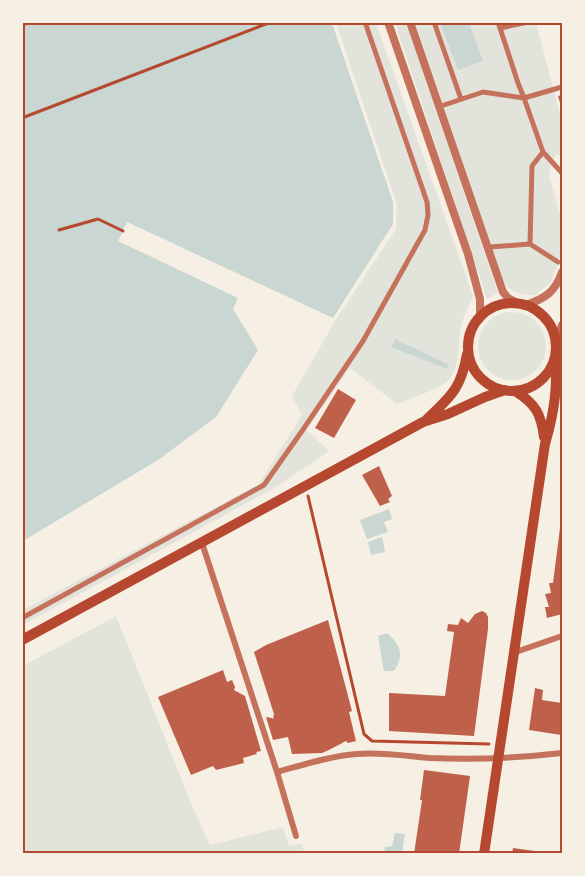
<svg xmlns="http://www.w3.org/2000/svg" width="585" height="876" font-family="'Fira Sans Condensed',sans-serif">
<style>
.green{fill:#e2e4dc}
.water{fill:#c9d6d2}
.building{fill:#bf614a}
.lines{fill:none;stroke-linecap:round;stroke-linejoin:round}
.path{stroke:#b5482f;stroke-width:3}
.pedestrian{stroke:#c5725c;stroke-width:5}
.minor{stroke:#c5725c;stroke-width:6}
.tertiary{stroke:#c5725c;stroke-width:8}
.primary{stroke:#b5482f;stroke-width:10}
.neatline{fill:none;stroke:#b5482f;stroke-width:2}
</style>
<rect width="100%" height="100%" fill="#f6efe4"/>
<path class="green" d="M 336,23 L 376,23 L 473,296 C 469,305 465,313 462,322 C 456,342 463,369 445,383 C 436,390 409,399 397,404 L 350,368 L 306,430 L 329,451 L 276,487 L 23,625 L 23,610 L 259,484 L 302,415 L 292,396 L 335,321 L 396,229 L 397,205 Z
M 395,23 L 406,23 L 498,293 L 487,299 Z
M 415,23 L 536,23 L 562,122 L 562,156 L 556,155 L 551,167 L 549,176 L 562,221 L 561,255 L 551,282 L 535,295 C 509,295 505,286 495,263 L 452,130 Z
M478 346a34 34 0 1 1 68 0a34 34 0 1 1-68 0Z
M 116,616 L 191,803 L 210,845 L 283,827 L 289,846 L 302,843 L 304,853 L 23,853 L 23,666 Z"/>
<path class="water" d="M 23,23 L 332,23 L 393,202 L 393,224 L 333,318 L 127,222 L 118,241 L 238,298 L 233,309 L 258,350 L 216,417 L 158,460 L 23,541 Z
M 440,23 L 469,23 L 483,61 L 458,70 Z
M 395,339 L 449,365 L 447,369 L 391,347 Z
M 389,509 L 392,519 L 384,522 L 388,532 L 367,539 L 360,520 Z
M 382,537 L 385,552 L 371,555 L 368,542 Z
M 387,633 C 400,644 405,655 394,671 L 384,671 L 378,636 Z
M 395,833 L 405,834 L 402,853 L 384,853 L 385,847 L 392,846 Z"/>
<path class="building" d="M 562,95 L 562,109 L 558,96 Z
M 338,389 L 356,400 L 334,438 L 315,428 Z
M 379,466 L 392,496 L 388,499 L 390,502 L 380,506 L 362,475 Z
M 561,520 L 562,520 L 562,614 L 547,618 L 545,607 L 549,607 L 545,594 L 551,593 L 549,583 L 553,583 Z
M 482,611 L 486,613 L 488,617 L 488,629 L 474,736 L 389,731 L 389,693 L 445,696 L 454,632 L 447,631 L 448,624 L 458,625 L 461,618 L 468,623 L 475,614 Z
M 328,620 L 352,711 L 349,712 L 356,741 L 348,743 L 346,741 L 329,750 L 322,753 L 292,754 L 288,737 L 273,740 L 266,717 L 272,718 L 273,719 L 274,714 L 254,652 L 266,645 Z
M 223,670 L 227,682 L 232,680 L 235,687 L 234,690 L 245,696 L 261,751 L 256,752 L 257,754 L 243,758 L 244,763 L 216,770 L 213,766 L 191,775 L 158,697 Z
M 535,688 L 543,690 L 542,700 L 562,703 L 561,735 L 529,730 Z
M 424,770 L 470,776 L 459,854 L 414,854 L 422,800 L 420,800 Z
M 513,848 L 542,852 L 541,854 L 512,854 Z"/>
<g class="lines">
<path class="path" d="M 22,25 L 30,22
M 22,118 L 271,22
M 59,230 L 98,219 L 123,231
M 308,496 L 364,734 L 372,741 L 489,744"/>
<path class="pedestrian" d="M 434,22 L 461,99
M 498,22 L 518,83 L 524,98 L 543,152 L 562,173
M 500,28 L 528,22
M 444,105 L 483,92 L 524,98 L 562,87
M 530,244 L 532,166 L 543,152
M 490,247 L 530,244 L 558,262
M 22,618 L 264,485 L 302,431 L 363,341 L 425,230 L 428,215 L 427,202 L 365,22"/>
<path class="minor" d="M 202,543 L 277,772 L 296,836
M 513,653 L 562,636
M 277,772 C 303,765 330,756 357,754 C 380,752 407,756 430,758 C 475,760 518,758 562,753"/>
<path class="tertiary" d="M 388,22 L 468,254 L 480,299 L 480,317
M 410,22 L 503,292 L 508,298 L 517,303
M 526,305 C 546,298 555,292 562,272
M 556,346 L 562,325"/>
<path class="primary" d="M468 347a44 44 0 1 1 88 0a44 44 0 1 1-88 0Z
M 515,391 C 536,404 541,414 544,437
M 426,420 C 451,396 461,389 467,354
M 22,640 L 423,422 L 448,414 L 485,397 L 505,390
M 484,854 L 545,444 C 555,410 557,389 556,353"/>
</g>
<rect width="585" height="876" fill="none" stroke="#f6efe4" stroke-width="48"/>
<rect x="24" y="24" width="537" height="828" class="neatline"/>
</svg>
